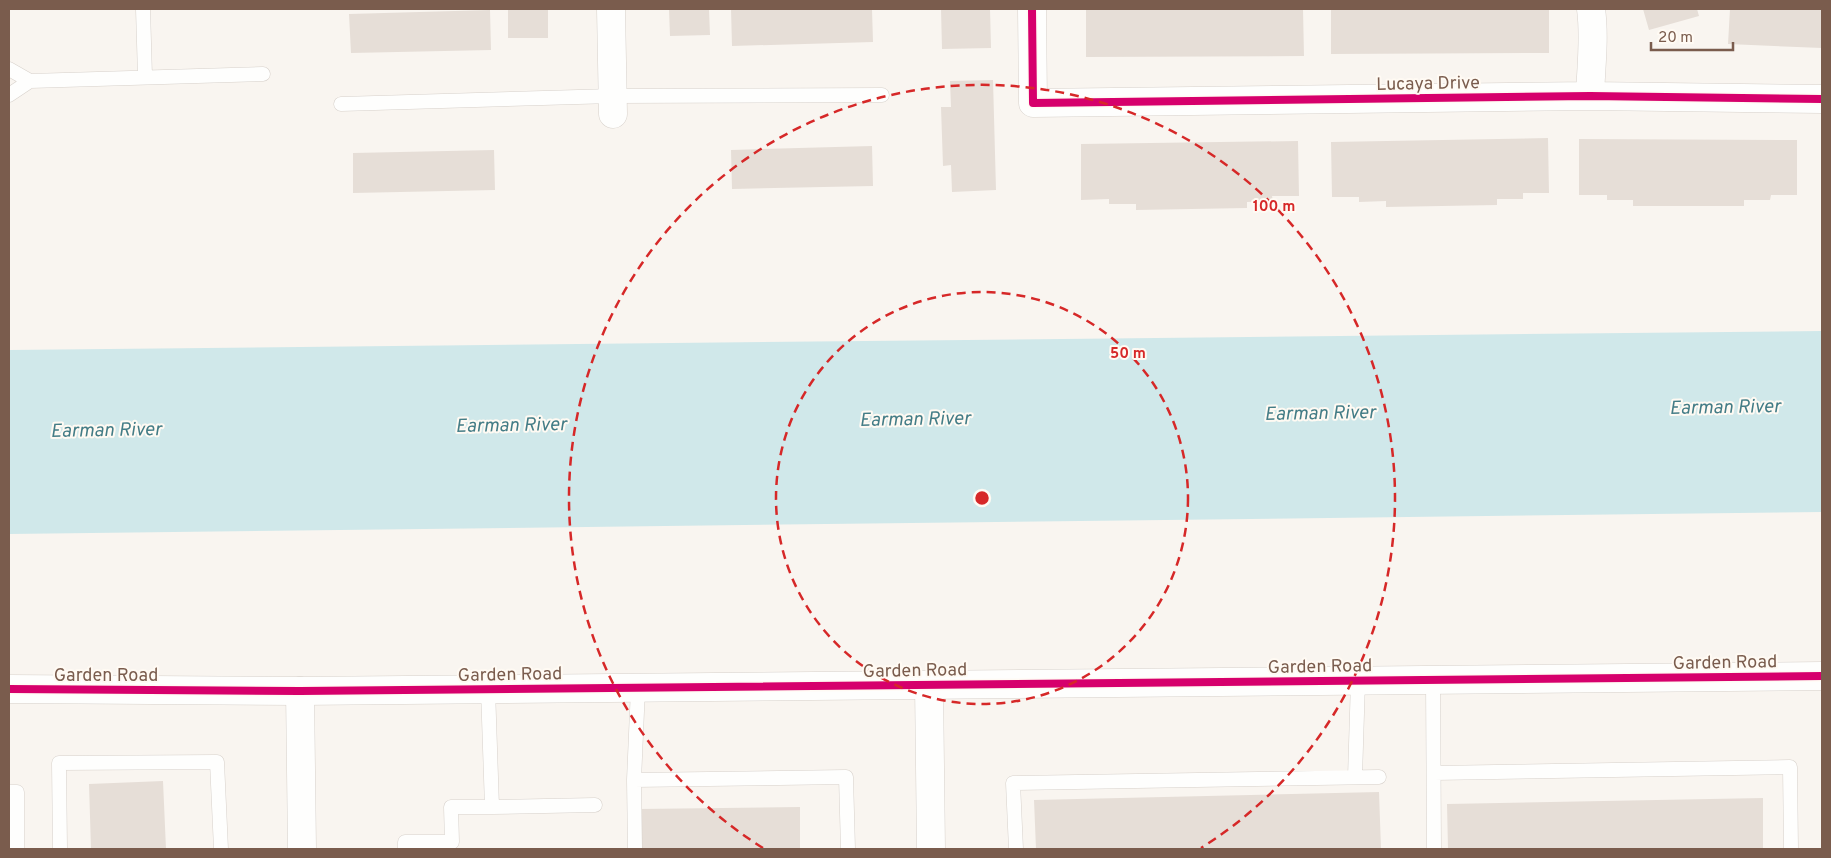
<svg xmlns="http://www.w3.org/2000/svg" width="1831" height="858" font-family="Overpass,sans-serif">
<style>
.water{fill:#d0e8ea}
.building{fill:#e6ded7}
.lines{fill:none;stroke-linecap:round;stroke-linejoin:round}
.service-casing{stroke:#d7d1cb;stroke-width:15}
.minor-casing{stroke:#d7d1cb;stroke-width:29}
.tertiary-casing{stroke:#d7d1cb;stroke-width:29}
.service{stroke:#fefefd;stroke-width:14}
.minor{stroke:#fefefd;stroke-width:28}
.tertiary{stroke:#fefefd;stroke-width:28}
.cycleway-casing{stroke:#fffaf3;stroke-width:11}
.cycleway{stroke:#d6006c;stroke-width:8}
.ring{fill:none;stroke:#d62828;stroke-width:2.5;stroke-dasharray:9 6}
.labels{text-anchor:middle;stroke-width:4;stroke-linejoin:round;paint-order:stroke}
.street-label{font-size:18px;fill:#7a5c4d;stroke:#fffaf3}
.water-label{font-size:19px;font-style:italic;fill:#437c86;stroke:#fffaf3}
.centre{fill:#d62828;stroke:#fffaf3;stroke-width:2.5}
.ring-label{font-size:15px;text-anchor:middle;font-weight:bold;fill:#d62828;stroke:#fffaf3;stroke-width:4;stroke-linejoin:round;paint-order:stroke}
</style>
<rect width="100%" height="100%" fill="#f9f5f0"/>
<path class="water" d="M 1822,331 L 1822,512 L 9,534 L 9,350 Z"/>
<path class="building" d="M 508,9 L 548,9 L 548,38 L 508,38 Z
M 669,9 L 709,9 L 710,35 L 670,36 Z
M 731,9 L 872,9 L 873,42 L 732,46 Z
M 941,9 L 990,9 L 991,48 L 942,49 Z
M 1086,9 L 1303,9 L 1304,56 L 1086,57 Z
M 1331,9 L 1549,9 L 1549,53 L 1331,54 Z
M 1643,9 L 1697,9 L 1699,16 L 1649,30 Z
M 1730,9 L 1822,9 L 1822,48 L 1728,44 Z
M 490,10 L 491,50 L 351,53 L 349,14 Z
M 993,80 L 996,190 L 952,192 L 951,165 L 943,166 L 941,107 L 951,107 L 950,81 Z
M 1548,138 L 1549,193 L 1523,193 L 1523,199 L 1497,199 L 1497,205 L 1386,207 L 1386,201 L 1359,202 L 1359,197 L 1332,197 L 1331,142 Z
M 1579,139 L 1797,140 L 1797,195 L 1771,195 L 1770,200 L 1744,200 L 1744,206 L 1633,206 L 1633,200 L 1607,200 L 1607,195 L 1579,195 Z
M 1298,141 L 1299,196 L 1272,196 L 1273,201 L 1247,202 L 1247,208 L 1136,210 L 1136,204 L 1109,204 L 1109,199 L 1081,200 L 1081,144 Z
M 872,146 L 873,186 L 732,189 L 731,150 Z
M 494,150 L 495,190 L 353,193 L 353,153 Z
M 163,781 L 166,849 L 91,849 L 89,784 Z
M 1379,792 L 1381,849 L 1036,849 L 1034,800 Z
M 1763,798 L 1763,849 L 1448,849 L 1447,804 Z
M 800,807 L 800,849 L 638,849 L 638,809 Z"/>
<g class="lines">
<g class="service-casing">
<path id="service" d="M 143,9 L 145,76
M 9,69 L 30,81 L 263,74
M 9,95 L 30,81
M 341,104 L 613,96 L 882,95
M 1433,680 L 1434,849
M 1434,773 L 1790,767 L 1791,849
M 1355,777 L 1358,681
M 634,780 L 846,777 L 848,849
M 9,792 L 17,792 L 17,849
M 492,807 L 595,805
M 60,849 L 59,763 L 217,762 L 221,849
M 405,849 L 405,842 L 452,842 L 451,807 L 492,807 L 488,689
M 635,849 L 634,780 L 638,688
M 1016,849 L 1013,783 L 1379,777"/>
</g>
<g class="minor-casing">
<path id="minor" d="M 611,9 L 613,114
M 1032,9 L 1033,103 L 1590,96 L 1822,99
M 1590,96 C 1591,67 1595,38 1591,9
M 929,685 L 931,849
M 300,691 L 302,849"/>
</g>
<g class="tertiary-casing">
<path id="tertiary" d="M 9,689 L 300,691 L 1822,676"/>
</g>
<use href="#service" class="service"/>
<use href="#minor" class="minor"/>
<use href="#tertiary" class="tertiary"/>
<g class="cycleway-casing">
<path id="cycleway" d="M 1032,9 L 1033,103 L 1590,96 L 1822,99
M 9,689 L 300,691 L 1822,676"/>
</g>
<use href="#cycleway" class="cycleway"/>
</g>
<g class="ring">
<circle cx="982" cy="498" r="206"/>
<path d="M763 848A413 413 0 1 1 1201 848"/>
</g>
<g class="labels">
<g class="street-label">
<text transform="translate(1428 83) rotate(-1)" y="6">Lucaya Drive</text>
<text transform="translate(1725 662) rotate(-1)" y="6">Garden Road</text>
<text transform="translate(1320 666) rotate(-1)" y="6">Garden Road</text>
<text transform="translate(915 670) rotate(-1)" y="6">Garden Road</text>
<text transform="translate(510 674) rotate(-1)" y="6">Garden Road</text>
<text x="106" y="681">Garden Road</text>
</g>
<g class="water-label">
<text transform="translate(1725 406) rotate(-1)" y="7">Earman River</text>
<text transform="translate(1320 412) rotate(-1)" y="7">Earman River</text>
<text transform="translate(915 418) rotate(-1)" y="7">Earman River</text>
<text transform="translate(511 424) rotate(-1)" y="7">Earman River</text>
<text transform="translate(106 429) rotate(-1)" y="7">Earman River</text>
</g>
</g>
<circle cx="982" cy="498" r="8" class="centre"/>
<g class="ring-label">
<text x="1274" y="211">100 m</text>
<text x="1128" y="358">50 m</text>
</g>
<rect width="1831" height="858" fill="none" stroke="#7a5c4d" stroke-width="20"/>
<path d="M1651 42v8h82v-8" fill="none" stroke="#7a5c4d" stroke-width="2.5"/>
<text x="1658" y="42" font-size="15" fill="#7a5c4d" stroke="#fffaf3" stroke-width="4" paint-order="stroke">20 m</text>
</svg>
